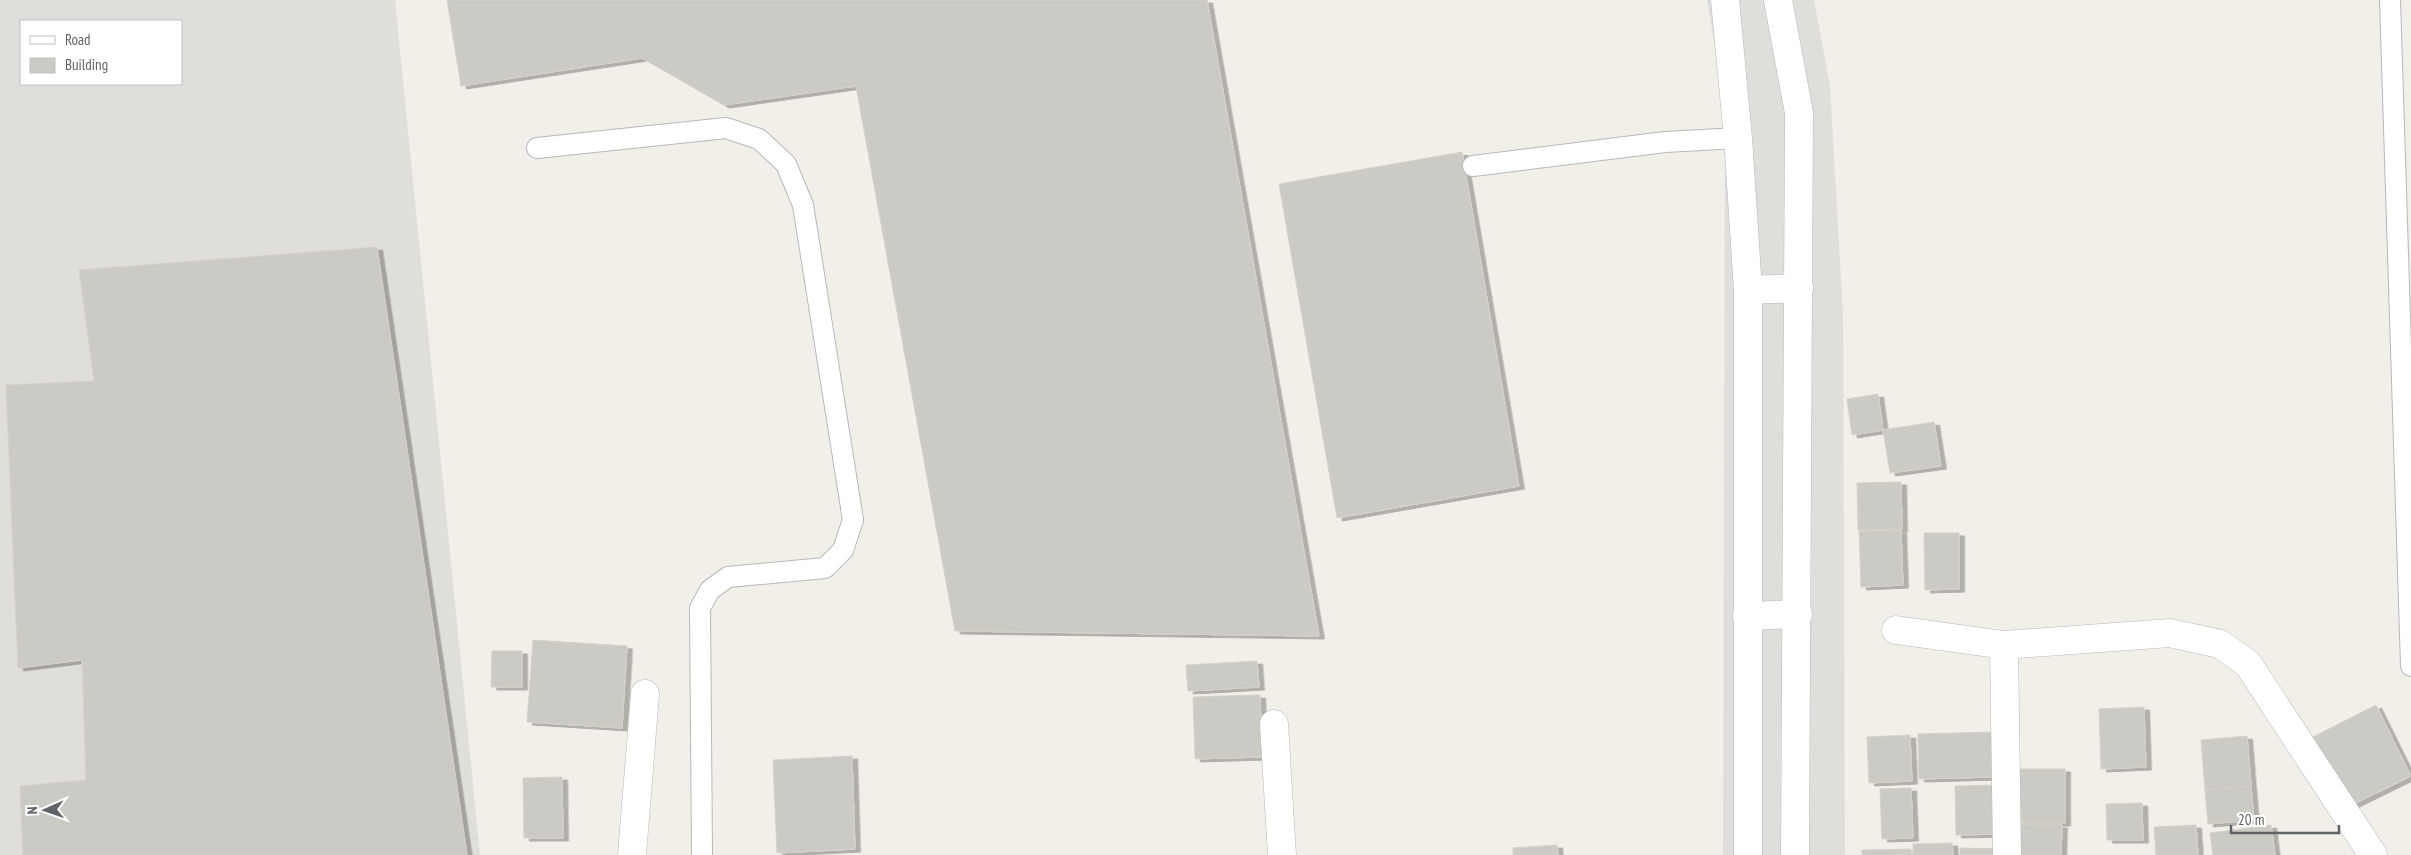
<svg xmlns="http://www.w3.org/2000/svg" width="2411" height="855" font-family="'PT Sans Narrow',sans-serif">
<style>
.industrial{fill:#e0deda;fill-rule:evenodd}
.building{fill:#cccac5;stroke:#d6d1c6;filter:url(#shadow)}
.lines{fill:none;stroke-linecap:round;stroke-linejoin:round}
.service-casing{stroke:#b5b8bc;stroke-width:22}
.minor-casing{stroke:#b5b8bc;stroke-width:29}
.service{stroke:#fff;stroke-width:20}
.minor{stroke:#fff;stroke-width:28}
</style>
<defs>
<filter id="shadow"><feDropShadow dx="5.5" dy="3" stdDeviation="0" flood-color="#0004"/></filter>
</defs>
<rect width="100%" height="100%" fill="#f1efe8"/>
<path class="industrial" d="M 0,0 L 395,0 L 480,855 L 0,855 ZM 21,21 L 181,21 L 181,84 L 21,84 Z
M 1707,0 L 1814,0 L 1830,86 L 1843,314 L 1845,855 L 1723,855 L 1725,107 Z"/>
<path class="building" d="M 447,0 L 1207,0 L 1319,636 L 955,631 L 856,86 L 724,105 L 642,58 L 461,86 Z
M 1462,152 L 1519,486 L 1337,518 L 1279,184 Z
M 377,247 L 467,855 L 23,855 L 20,786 L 86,780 L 82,660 L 18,668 L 6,385 L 94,381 L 79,270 Z
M 1878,394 L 1883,430 L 1852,435 L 1847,399 Z
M 1934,422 L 1941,466 L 1890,473 L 1883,430 Z
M 1901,482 L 1902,529 L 1858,530 L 1857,483 Z
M 1901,530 L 1903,585 L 1861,587 L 1859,531 Z
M 1924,533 L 1959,533 L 1959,589 L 1925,590 Z
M 533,640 L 627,646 L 622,728 L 527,722 Z
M 492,651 L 522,651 L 522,687 L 491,687 Z
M 1257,661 L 1259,687 L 1188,691 L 1186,665 Z
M 1260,695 L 1262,757 L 1195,759 L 1193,697 Z
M 2376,705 L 2411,776 L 2348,807 L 2313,737 Z
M 2144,707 L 2146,767 L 2101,769 L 2099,709 Z
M 1992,732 L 1994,777 L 1919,779 L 1918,734 Z
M 1910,735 L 1912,781 L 1869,783 L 1867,737 Z
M 2247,736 L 2251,786 L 2205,790 L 2201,740 Z
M 852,756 L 855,849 L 777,853 L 773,760 Z
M 2018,769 L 2065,769 L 2065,823 L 2018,823 Z
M 562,777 L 563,838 L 524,838 L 523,778 Z
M 2000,785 L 2001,834 L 1956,835 L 1955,786 Z
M 2251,786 L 2254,820 L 2208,824 L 2205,790 Z
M 1911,788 L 1913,838 L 1882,839 L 1880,789 Z
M 2142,803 L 2143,840 L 2107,840 L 2106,804 Z
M 2015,824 L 2062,825 L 2061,855 L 2015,855 Z
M 2196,825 L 2198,855 L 2156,855 L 2154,827 Z
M 2271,825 L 2275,855 L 2213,855 L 2210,833 Z
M 1952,843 L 1953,855 L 1913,855 L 1913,844 Z
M 1557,845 L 1558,855 L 1513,855 L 1513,848 Z
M 1960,848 L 2004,849 L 2004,855 L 1960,855 Z
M 1911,849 L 1911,855 L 1862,855 L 1862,850 Z"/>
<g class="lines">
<g class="service-casing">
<path id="service" d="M 2390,0 L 2411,666
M 537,148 L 726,128 L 759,139 L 786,164 L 803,205 L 853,520 L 843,550 L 825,568 L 728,577 L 710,590 L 700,608 L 702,855
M 1473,166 L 1665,142 L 1738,138"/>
</g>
<g class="minor-casing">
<path id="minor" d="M 1725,0 L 1738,138 L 1748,290 L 1748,855
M 1778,0 L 1799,113 L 1795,855
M 1748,290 L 1799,288
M 1747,616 L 1798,614
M 1896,630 L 2004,645 L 2170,633 L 2220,644 L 2248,664 L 2373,855
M 2004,645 L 2007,855
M 1274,724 L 1282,855
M 632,855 L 645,694"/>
</g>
<use href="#service" class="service"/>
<use href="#minor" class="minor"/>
</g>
<rect x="20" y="20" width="162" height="65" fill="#ffffff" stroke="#bfc1c3"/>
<rect x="30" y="36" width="25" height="8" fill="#ffffff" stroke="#bfc1c3"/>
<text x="65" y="45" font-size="15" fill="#5f6368">Road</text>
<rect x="30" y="58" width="25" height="15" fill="#cccac5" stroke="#bfc1c3"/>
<text x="65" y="70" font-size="15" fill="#5f6368">Building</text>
<g transform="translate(45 810) rotate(268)" stroke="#ffffff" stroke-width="4" paint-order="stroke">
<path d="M0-4L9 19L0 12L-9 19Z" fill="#5f6368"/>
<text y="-8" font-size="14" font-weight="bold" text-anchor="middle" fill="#5f6368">N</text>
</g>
<path d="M2231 825v8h108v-8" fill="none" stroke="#5f6368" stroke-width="2.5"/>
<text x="2238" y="825" font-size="15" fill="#5f6368" stroke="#ffffff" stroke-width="4" paint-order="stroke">20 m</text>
</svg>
